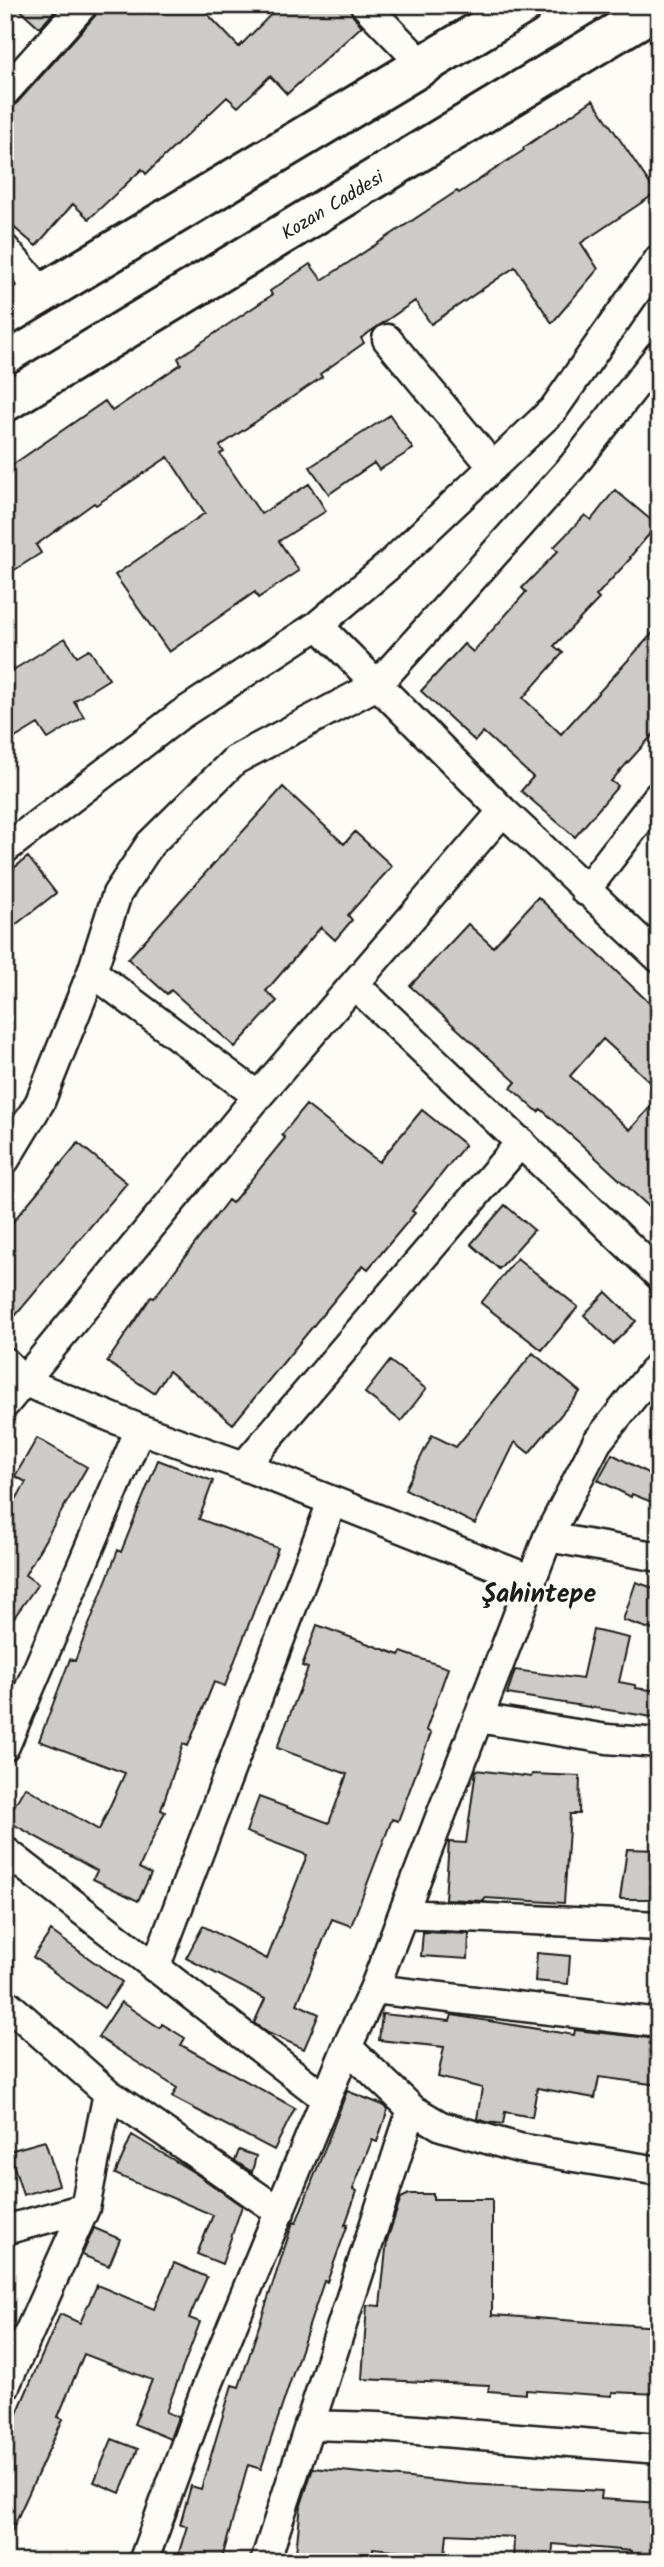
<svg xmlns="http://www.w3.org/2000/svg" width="664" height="2567" font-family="Kalam,sans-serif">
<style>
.building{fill:#cccbc8;stroke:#1c1c1c;stroke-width:2}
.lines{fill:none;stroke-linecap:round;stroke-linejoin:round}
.street-casing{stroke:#1c1c1c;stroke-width:33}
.highway-casing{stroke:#1c1c1c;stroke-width:44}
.street{stroke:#fdfcf7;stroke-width:28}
.highway{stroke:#fdfcf7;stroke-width:38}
.labels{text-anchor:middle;stroke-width:7;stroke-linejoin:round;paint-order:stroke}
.street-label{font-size:19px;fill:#1c1c1c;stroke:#fdfcf7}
.district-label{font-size:26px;font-weight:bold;fill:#1c1c1c;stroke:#fdfcf7}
</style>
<rect width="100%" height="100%" fill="#fdfcf7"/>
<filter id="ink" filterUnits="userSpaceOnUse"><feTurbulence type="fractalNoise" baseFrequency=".0143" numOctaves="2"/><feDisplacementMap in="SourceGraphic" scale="14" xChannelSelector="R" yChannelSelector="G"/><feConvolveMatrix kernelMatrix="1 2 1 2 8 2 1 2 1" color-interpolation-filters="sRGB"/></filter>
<g filter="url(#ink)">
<path class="building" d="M 15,5 L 60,5 L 40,28 Z
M 99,5 L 199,5 L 239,47 L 280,5 L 349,5 L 353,16 L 362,26 L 287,94 L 270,76 L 238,107 L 227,97 L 146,174 L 142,169 L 89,219 L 73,204 L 36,246 L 5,220 L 5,111 L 17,103 L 95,16 Z
M 593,100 L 656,193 L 581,243 L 598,269 L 552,323 L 515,267 L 431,324 L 415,301 L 361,338 L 364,343 L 320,374 L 322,377 L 220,446 L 224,452 L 220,454 L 261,514 L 309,484 L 326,511 L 279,541 L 299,571 L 258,598 L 255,592 L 169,652 L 115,575 L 205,513 L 168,457 L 96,505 L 94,503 L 36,545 L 41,553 L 5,576 L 5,470 L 105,401 L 112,411 L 181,364 L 178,358 L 272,295 L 270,291 L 310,264 L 322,280 L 457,191 L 459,193 L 524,150 L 523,148 Z
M 390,415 L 413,449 L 379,470 L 374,463 L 329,494 L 310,467 Z
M 615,490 L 657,525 L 630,557 L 631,558 L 596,596 L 599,599 L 554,646 L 563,653 L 523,698 L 561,734 L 659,626 L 659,728 L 611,781 L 618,786 L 575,837 L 521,791 L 533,777 L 483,732 L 475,741 L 421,691 L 464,644 L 473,652 L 526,592 L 522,588 L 558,551 L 554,547 L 585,515 L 591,520 Z
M 65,638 L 77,656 L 89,649 L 109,679 L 74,701 L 84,717 L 48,739 L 38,724 L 5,744 L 5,675 Z
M 283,787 L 344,844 L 355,832 L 392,866 L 348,915 L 352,920 L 335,940 L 321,927 L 266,991 L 277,1001 L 235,1047 L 171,990 L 167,994 L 128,959 Z
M 28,857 L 56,893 L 5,933 L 5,875 Z
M 538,897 L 659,1012 L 659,1090 L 603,1039 L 570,1076 L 630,1130 L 659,1097 L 659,1216 L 582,1145 L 541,1109 L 538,1112 L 511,1088 L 516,1082 L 410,986 L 468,924 L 493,947 Z
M 306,1105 L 379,1162 L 422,1110 L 465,1145 L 412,1211 L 415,1213 L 389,1244 L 368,1269 L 363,1265 L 233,1424 L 169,1371 L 154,1393 L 107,1362 L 151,1297 L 154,1298 L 228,1200 L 232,1203 L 285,1138 L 282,1135 Z
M 78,1143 L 127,1183 L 5,1328 L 5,1231 Z
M 505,1205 L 534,1230 L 499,1269 L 471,1244 Z
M 517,1258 L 578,1307 L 542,1350 L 481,1303 Z
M 606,1292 L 636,1321 L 613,1344 L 584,1315 Z
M 533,1353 L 580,1392 L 529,1453 L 515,1442 L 475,1524 L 405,1489 L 432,1435 L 456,1447 Z
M 390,1361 L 426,1389 L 401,1421 L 365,1393 Z
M 37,1438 L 87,1467 L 25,1575 L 38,1584 L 5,1630 L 5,1519 L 26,1482 L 15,1476 Z
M 612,1454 L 659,1479 L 659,1505 L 632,1494 L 631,1497 L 598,1480 Z
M 158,1460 L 213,1481 L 199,1519 L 278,1548 L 225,1686 L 214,1682 L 188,1746 L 183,1744 L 161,1810 L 165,1812 L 139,1868 L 151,1874 L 138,1901 L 93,1879 L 97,1871 L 6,1820 L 25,1787 L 99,1830 L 125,1773 L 39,1741 L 70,1659 L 75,1661 L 118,1550 L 121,1552 Z
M 636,1582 L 659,1590 L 659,1632 L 623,1620 Z
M 317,1625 L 399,1655 L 401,1652 L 448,1668 L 426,1730 L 431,1733 L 398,1821 L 392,1819 L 351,1926 L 332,1919 L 297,2004 L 319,2014 L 304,2049 L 268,2033 L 254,2023 L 265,1999 L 186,1958 L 203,1926 L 267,1959 L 307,1855 L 246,1832 L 259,1797 L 329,1823 L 347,1774 L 277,1748 L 308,1668 L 302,1666 Z
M 593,1630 L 629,1638 L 619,1682 L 635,1685 L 635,1688 L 659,1691 L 659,1718 L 507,1694 L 515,1670 L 582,1679 Z
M 476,1770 L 531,1777 L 532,1774 L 580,1776 L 579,1814 L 570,1814 L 564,1903 L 485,1898 L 484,1901 L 445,1899 L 449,1842 L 466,1843 Z
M 627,1849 L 659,1850 L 659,1899 L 620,1899 Z
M 51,1931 L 122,1982 L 104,2008 L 33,1957 Z
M 423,1932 L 469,1934 L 468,1959 L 421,1956 Z
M 537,1953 L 570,1956 L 568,1984 L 535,1981 Z
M 121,2002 L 160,2028 L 162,2024 L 185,2038 L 181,2045 L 295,2108 L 274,2150 L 172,2097 L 177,2088 L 98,2037 Z
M 382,2014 L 450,2021 L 452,2015 L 574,2035 L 575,2030 L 659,2039 L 659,2085 L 599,2077 L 595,2098 L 537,2088 L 532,2117 L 505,2112 L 503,2124 L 487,2122 L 477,2119 L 482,2088 L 438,2077 L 444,2047 L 379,2040 Z
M 347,2091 L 383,2105 L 388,2109 L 377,2142 L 372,2140 L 353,2189 L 357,2191 L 345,2225 L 348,2224 L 327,2282 L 324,2281 L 261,2469 L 248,2465 L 221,2562 L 176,2562 L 187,2526 L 180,2525 L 191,2486 L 201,2489 L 232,2385 L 239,2387 L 293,2222 L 296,2223 Z
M 132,2135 L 195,2173 L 242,2206 L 222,2264 L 197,2254 L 213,2215 L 115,2174 Z
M 45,2141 L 59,2185 L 23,2195 L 9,2151 Z
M 239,2150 L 256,2156 L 252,2172 L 235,2161 Z
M 409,2194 L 433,2194 L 433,2199 L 492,2199 L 492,2315 L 659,2327 L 659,2394 L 612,2392 L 612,2396 L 526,2390 L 526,2394 L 489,2391 L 489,2385 L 362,2379 L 367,2305 L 380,2306 L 387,2240 L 401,2198 Z
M 94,2228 L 120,2239 L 109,2266 L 82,2255 Z
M 174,2263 L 207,2277 L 189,2318 L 200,2322 L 166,2412 L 178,2417 L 170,2439 L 134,2424 L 152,2380 L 84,2354 L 58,2417 L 63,2419 L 5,2545 L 5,2441 L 60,2314 L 80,2323 L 97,2285 L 154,2309 Z
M 112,2439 L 138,2449 L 120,2493 L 94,2482 Z
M 313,2468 L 467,2484 L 602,2491 L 601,2499 L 659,2503 L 659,2562 L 631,2562 L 631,2551 L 553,2544 L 552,2562 L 513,2562 L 514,2537 L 447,2534 L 445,2555 L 373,2548 L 372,2562 L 295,2562 L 301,2505 Z"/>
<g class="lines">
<g class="street-casing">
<path id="street" d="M 365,5 L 424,66
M 5,92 L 83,5
M 5,249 L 43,293
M 387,339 L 493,467
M 318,625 L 503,811 L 659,958
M 5,849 L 180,715 L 318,625 L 387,567 L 553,410 L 659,259
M 585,891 L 659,795
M 92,972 L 258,1096
M 355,985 L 659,1275
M 5,1160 L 40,1102 L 92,972 L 117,894 L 150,844 L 235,760 L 377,685 L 572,467 L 659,355
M 5,1362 L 25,1382 L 140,1429 L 244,1466 L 532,1580
M 5,1404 L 258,1096 L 503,811
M 244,1466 L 521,1142
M 548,1537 L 659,1557
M 478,1718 L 607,1739 L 659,1743
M 5,1746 L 140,1429
M 5,1851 L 326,2099
M 403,1914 L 659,1926
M 155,1968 L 332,1502
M 374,1989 L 659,2023
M 5,2002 L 108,2093 L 280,2212
M 347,2047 L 412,2109 L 441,2126 L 519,2148 L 659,2171
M 5,2230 L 85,2208
M 5,2386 L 85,2208 L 108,2093
M 309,2425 L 378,2427 L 659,2449
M 143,2562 L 204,2394 L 347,2047 L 374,1989 L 548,1537 L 597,1442 L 659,1364
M 265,2562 L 412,2109"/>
</g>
<g class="highway-casing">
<g id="highway">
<path d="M 5,316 L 523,5"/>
<path id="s1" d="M 5,402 L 659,7"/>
</g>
</g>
<use href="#street" class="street"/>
<use href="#highway" class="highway"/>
</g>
</g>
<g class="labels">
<g class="street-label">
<text dy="7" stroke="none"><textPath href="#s1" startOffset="382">Kozan Caddesi</textPath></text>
</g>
<g class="district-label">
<text x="539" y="1602">Şahintepe</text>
</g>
</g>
<rect width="664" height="2567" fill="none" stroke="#fdfcf7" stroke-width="28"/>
<rect x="14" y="14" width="636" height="2539" fill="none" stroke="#1c1c1c" stroke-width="2.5" filter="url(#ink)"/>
</svg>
